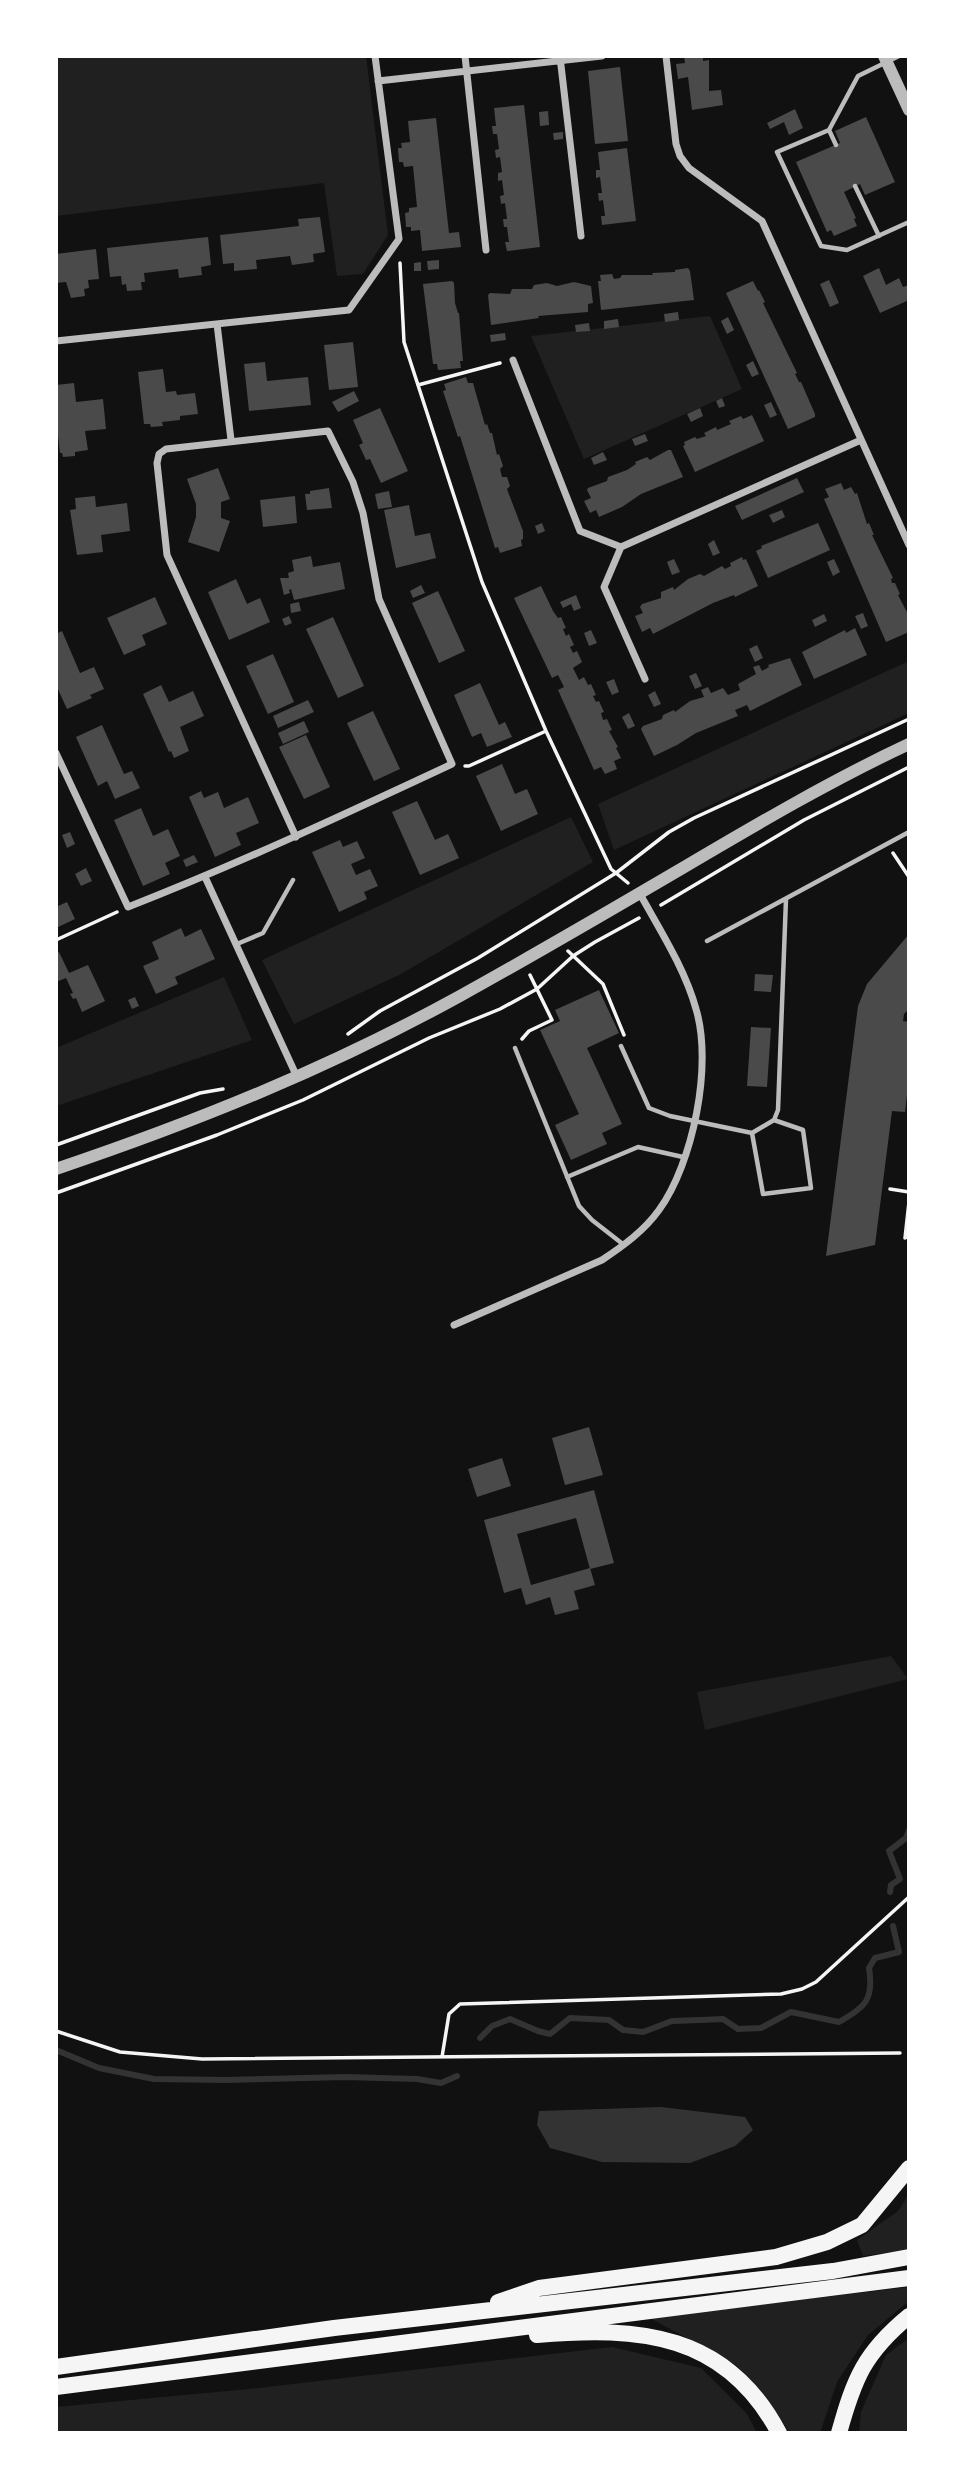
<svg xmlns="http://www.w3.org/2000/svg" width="965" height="2489" font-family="'Work Sans',sans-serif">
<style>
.green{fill:#202020}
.water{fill:#333}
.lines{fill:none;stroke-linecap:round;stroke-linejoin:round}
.stream{stroke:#333;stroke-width:6}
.building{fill:#4a4a4a}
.path{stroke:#f5f5f5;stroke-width:3.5}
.service{stroke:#bcbcbc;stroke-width:4.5}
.minor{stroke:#bcbcbc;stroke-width:7}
.tertiary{stroke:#bcbcbc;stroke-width:12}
.trunk{stroke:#f5f5f5;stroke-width:16}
</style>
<rect width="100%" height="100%" fill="#111"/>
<path class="green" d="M 56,56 L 366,56 L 388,235 L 363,274 L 337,276 L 324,183 L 56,216 Z
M 710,316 L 742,389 L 584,459 L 531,336 Z
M 909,661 L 909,713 L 614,850 L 598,804 Z
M 571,817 L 593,862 L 401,974 L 294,1024 L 262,960 Z
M 224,977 L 252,1040 L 56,1106 L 56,1048 Z
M 891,1656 L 908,1679 L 705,1730 L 697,1692 Z
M 909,2194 L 909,2250 L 863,2256 L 857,2240 L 898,2211 Z
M 909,2287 L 909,2301 L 868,2335 L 837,2382 L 820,2433 L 789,2433 L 780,2417 L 736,2365 L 650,2318 Z
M 909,2338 L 909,2433 L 859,2433 L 861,2412 L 886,2355 Z
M 612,2347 L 701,2368 L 747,2414 L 757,2433 L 56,2433 L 56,2407 L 249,2389 Z"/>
<path class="water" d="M 661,2107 L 745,2117 L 753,2130 L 735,2146 L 690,2163 L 602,2162 L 550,2148 L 537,2125 L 539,2111 Z"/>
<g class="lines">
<path class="stream" d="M 890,1892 L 891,1885 L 900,1879 L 889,1851 L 906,1838 L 909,1830
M 480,2038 L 492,2026 L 510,2019 L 538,2031 L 550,2034 L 570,2018 L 609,2020 L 623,2030 L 643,2032 L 672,2021 L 701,2020 L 723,2019 L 738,2029 L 761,2028 L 791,2012 L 839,2022 C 866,2007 874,1999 869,1968 L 875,1958 L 899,1952 L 893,1926
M 56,2050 L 99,2068 L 154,2079 L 226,2080 L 345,2077 L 417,2079 L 441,2083 L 457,2076"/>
</g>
<path class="building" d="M 684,56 L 703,56 L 703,61 L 709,60 L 709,91 L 721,90 L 723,105 L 692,110 L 688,77 L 678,79 L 676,64 L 685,63 Z
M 620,67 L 628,141 L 595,144 L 588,71 Z
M 524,105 L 540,247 L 507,251 L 505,242 L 509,242 L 507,227 L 504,227 L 503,219 L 507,219 L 505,203 L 501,204 L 500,196 L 504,195 L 502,180 L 498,181 L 498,173 L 502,172 L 500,157 L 496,158 L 495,150 L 499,149 L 497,134 L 493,134 L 492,126 L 496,126 L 494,108 Z
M 795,109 L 803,128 L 789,135 L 784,122 L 770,129 L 767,123 Z
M 548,111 L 549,125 L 540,126 L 539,112 Z
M 866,117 L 895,182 L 865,195 L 860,184 L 844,192 L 856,218 L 854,219 L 857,226 L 834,236 L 831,230 L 827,232 L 796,162 L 840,143 L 835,131 Z
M 436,118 L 449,233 L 459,232 L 461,247 L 422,251 L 420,230 L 411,231 L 411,227 L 406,227 L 405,213 L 409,212 L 409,208 L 417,207 L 413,166 L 404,167 L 403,162 L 399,162 L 398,148 L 402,148 L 401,143 L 410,142 L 408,121 Z
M 563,132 L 563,139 L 554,140 L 553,133 Z
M 627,148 L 636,221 L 602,225 L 601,216 L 605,216 L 603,200 L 599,201 L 598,193 L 602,193 L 600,177 L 596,178 L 596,170 L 600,170 L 598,152 Z
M 320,217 L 325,252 L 313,254 L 314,262 L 292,265 L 290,256 L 256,260 L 257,269 L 234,271 L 234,263 L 223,264 L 220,235 L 299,226 L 298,219 Z
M 208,237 L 211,265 L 201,267 L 202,275 L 179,278 L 178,269 L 144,273 L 145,282 L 141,282 L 142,290 L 127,291 L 126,284 L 122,285 L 121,276 L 110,277 L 107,248 Z
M 96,249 L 99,279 L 88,280 L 89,288 L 84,289 L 85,296 L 71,298 L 66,282 L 56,283 L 56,254 Z
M 439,260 L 439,269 L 428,270 L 427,261 Z
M 421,262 L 421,271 L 414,271 L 414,263 Z
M 688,268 L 690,271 L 694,300 L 601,310 L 598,281 L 601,281 L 600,275 L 612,274 L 614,279 L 620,278 L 622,275 L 653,275 L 652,273 L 675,272 L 675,270 Z
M 879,268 L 886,285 L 899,278 L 903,287 L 909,285 L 909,300 L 880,313 L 863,276 Z
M 829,280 L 839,303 L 830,307 L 820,284 Z
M 452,281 L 454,283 L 455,303 L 458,313 L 459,313 L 463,361 L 460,361 L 461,368 L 438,370 L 437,364 L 433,364 L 423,284 Z
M 753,281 L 758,291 L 759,290 L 765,302 L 763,303 L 797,373 L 795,374 L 799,382 L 801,382 L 815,414 L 815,417 L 788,429 L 726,293 Z
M 574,282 L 591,286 L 593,303 L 588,304 L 588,312 L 538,316 L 539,318 L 491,325 L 488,295 L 490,293 L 510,294 L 512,289 L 532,289 L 534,285 L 547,283 L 557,286 Z
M 678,312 L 679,320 L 665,322 L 664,314 Z
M 728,317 L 734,330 L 727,334 L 721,321 Z
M 618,319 L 619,327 L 604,329 L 604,321 Z
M 589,323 L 590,331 L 576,332 L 575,325 Z
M 505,333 L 506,340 L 491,342 L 490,335 Z
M 353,342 L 358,387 L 329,390 L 324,345 Z
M 753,361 L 759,374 L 752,377 L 746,365 Z
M 265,362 L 267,381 L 308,377 L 311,405 L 249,411 L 244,364 Z
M 163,369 L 166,392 L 176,391 L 177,395 L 195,393 L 198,414 L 180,416 L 180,420 L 162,422 L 163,426 L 151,427 L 150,424 L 144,424 L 138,372 Z
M 466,377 L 468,383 L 473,383 L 485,425 L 487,424 L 490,433 L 492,433 L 497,455 L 499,454 L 503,466 L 500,469 L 502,477 L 507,477 L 510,486 L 507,489 L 523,531 L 523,539 L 521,540 L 522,546 L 500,553 L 498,547 L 495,548 L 460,436 L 458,437 L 443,391 L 446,390 L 444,384 Z
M 74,383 L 76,402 L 103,399 L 106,429 L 85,431 L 88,450 L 75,452 L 75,456 L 63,457 L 62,453 L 60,453 L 56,418 L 56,385 Z
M 354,391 L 359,401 L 338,412 L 332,402 Z
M 722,398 L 725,406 L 719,408 L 716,401 Z
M 771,402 L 777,415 L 770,418 L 764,405 Z
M 380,408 L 408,471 L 381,483 L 370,459 L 366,460 L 359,445 L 363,443 L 353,420 Z
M 700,408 L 703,416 L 691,422 L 687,414 Z
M 752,415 L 764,441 L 695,472 L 683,446 L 685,445 L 684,442 L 695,437 L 697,439 L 706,436 L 704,433 L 716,427 L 717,430 L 731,424 L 729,421 L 741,416 L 743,419 Z
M 645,434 L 648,441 L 635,446 L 632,439 Z
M 668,450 L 671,450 L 683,477 L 641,494 L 622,507 L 599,517 L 596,510 L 590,513 L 584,501 L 591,498 L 587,490 L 588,488 L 607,481 L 608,477 L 627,470 L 636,464 L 635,462 L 647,457 L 650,460 Z
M 603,452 L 607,460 L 594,465 L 591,458 Z
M 218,468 L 230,499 L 221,502 L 221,518 L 230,521 L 219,552 L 188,542 L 196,517 L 196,504 L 187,479 Z
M 797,478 L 804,492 L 742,520 L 735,506 Z
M 841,483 L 844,490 L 851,487 L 855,494 L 857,493 L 867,524 L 869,523 L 874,535 L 872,535 L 893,578 L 891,579 L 892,583 L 895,583 L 900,594 L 898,595 L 909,616 L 909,632 L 886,642 L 824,499 L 829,497 L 825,489 Z
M 329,488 L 332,508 L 307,510 L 305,494 L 310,494 L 310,491 Z
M 389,491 L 392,507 L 378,509 L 375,494 Z
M 95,496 L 96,507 L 127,503 L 130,531 L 101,535 L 103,552 L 77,555 L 70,510 L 76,509 L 75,498 Z
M 295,496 L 297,523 L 263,527 L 260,500 Z
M 409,505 L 415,536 L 430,533 L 436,558 L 396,568 L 384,510 Z
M 782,510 L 785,517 L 773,523 L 769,515 Z
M 542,523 L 545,531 L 538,534 L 535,526 Z
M 818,523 L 830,550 L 768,578 L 756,551 L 762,548 L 761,546 Z
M 714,540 L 720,553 L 713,556 L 708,544 Z
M 311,556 L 313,567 L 340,562 L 345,589 L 294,600 L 291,589 L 289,590 L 290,593 L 284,595 L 280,578 L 289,578 L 288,573 L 294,571 L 292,560 Z
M 742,557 L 743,560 L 746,559 L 758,586 L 735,597 L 734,595 L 713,603 L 653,634 L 650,628 L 642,632 L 635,616 L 643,613 L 640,607 L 642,604 L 661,598 L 661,592 L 673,587 L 674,590 L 688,579 L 700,574 L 704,576 L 722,566 L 725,569 L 731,566 L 730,563 Z
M 674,559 L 680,572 L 672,575 L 667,562 Z
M 834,559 L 840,572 L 833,576 L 827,562 Z
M 236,579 L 247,604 L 260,598 L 270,622 L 229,640 L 208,592 Z
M 421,585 L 425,593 L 413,598 L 410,591 Z
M 541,586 L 553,611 L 558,618 L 561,617 L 566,628 L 563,629 L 566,636 L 569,634 L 574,645 L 570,647 L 573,653 L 577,651 L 582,662 L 573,668 L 579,680 L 584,677 L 588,685 L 591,684 L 596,695 L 593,696 L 596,702 L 599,701 L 604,712 L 601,713 L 603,720 L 607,719 L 612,730 L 609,731 L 618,747 L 616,748 L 621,758 L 614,761 L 617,769 L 605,774 L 601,767 L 594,770 L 558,690 L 564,687 L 558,675 L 552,678 L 514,598 Z
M 438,591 L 465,651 L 439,663 L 412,603 Z
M 576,595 L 581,608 L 574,611 L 571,604 L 563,608 L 560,602 Z
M 155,597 L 167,624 L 142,635 L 146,645 L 124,655 L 107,618 Z
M 299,602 L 301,611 L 291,613 L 290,604 Z
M 863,613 L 868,626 L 861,629 L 855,616 Z
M 824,614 L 827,621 L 815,627 L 812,620 Z
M 289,616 L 292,623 L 285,626 L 282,619 Z
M 333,617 L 364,686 L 338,698 L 306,629 Z
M 855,628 L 867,655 L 814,679 L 802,652 L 845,630 L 846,633 Z
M 591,630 L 597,643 L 589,646 L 584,633 Z
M 62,631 L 80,673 L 94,667 L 104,689 L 90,695 L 92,698 L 67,709 L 56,685 L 56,634 Z
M 757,645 L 763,658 L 755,662 L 749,649 Z
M 273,654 L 294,702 L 268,714 L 246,666 Z
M 790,658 L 802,685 L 750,711 L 747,705 L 735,710 L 738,716 L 696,733 L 677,745 L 654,756 L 641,729 L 643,726 L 662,719 L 663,715 L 674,710 L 675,712 L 690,701 L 704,697 L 701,690 L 708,687 L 711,693 L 723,688 L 728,695 L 740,690 L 738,684 L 756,674 L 753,667 L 759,665 L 762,671 L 769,667 L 768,665 Z
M 696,673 L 702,686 L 695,689 L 689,676 Z
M 614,679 L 619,692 L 612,695 L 606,682 Z
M 480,683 L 499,725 L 505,722 L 512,737 L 487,747 L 481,733 L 472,737 L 454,695 Z
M 161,685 L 169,702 L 193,691 L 204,716 L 180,727 L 189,751 L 174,758 L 171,751 L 169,752 L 143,694 Z
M 655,691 L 661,704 L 654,707 L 648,695 Z
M 308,700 L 314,712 L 278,728 L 273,716 Z
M 373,711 L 400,769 L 374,781 L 347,723 Z
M 629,713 L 635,726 L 628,729 L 622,717 Z
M 304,721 L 309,732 L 283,744 L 278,733 Z
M 102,725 L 124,774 L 132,771 L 140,788 L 115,799 L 107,781 L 98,786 L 76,737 Z
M 306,735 L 330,787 L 304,799 L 279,747 Z
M 502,764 L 515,794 L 527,789 L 538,814 L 501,831 L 476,776 Z
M 201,791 L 204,798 L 218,792 L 224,808 L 248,797 L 259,823 L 236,833 L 241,845 L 215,857 L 189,797 Z
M 417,801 L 435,840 L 448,834 L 459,858 L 420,875 L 392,812 Z
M 141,808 L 153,836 L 168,829 L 180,856 L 165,863 L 170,874 L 143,886 L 114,820 Z
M 70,832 L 75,844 L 67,848 L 62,835 Z
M 340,840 L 343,847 L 357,841 L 365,858 L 351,864 L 356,875 L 370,869 L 378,886 L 364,892 L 367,899 L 339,912 L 312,852 Z
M 194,855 L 198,862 L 186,867 L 183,860 Z
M 86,868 L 92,881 L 81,886 L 75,874 Z
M 67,902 L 75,919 L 56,928 L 56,907 Z
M 181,928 L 185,937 L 201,929 L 215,959 L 175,977 L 178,984 L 156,994 L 143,966 L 159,959 L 152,942 Z
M 909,934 L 909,1009 L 904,1014 L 903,1021 L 909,1022 L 909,1078 L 905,1112 L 892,1111 L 875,1245 L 826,1256 L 858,1006 L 867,984 Z
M 59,952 L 69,973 L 88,965 L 105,1001 L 82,1012 L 76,998 L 73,999 L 70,994 L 73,993 L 66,978 L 56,982 L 56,953 Z
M 755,974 L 773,975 L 771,992 L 754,991 Z
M 599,990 L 619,1033 L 587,1048 L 622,1124 L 602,1133 L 607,1144 L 571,1160 L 555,1125 L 579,1114 L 540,1030 L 560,1021 L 555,1010 Z
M 135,997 L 139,1006 L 132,1009 L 128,1000 Z
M 751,1027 L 771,1028 L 767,1087 L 747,1086 Z
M 589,1427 L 603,1475 L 565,1485 L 552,1438 Z
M 502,1458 L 511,1486 L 477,1497 L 468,1469 Z
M 594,1490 L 614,1563 L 590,1569 L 576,1518 L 517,1534 L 531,1585 L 590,1568 L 595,1585 L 574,1591 L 579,1609 L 555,1615 L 550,1597 L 526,1605 L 521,1588 L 504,1593 L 484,1520 Z"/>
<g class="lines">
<path class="path" d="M 400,263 L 404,342 L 482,582 L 546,731 L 611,869 L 628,883
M 418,385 L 500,363
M 465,766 L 469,766 L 546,731
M 893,853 L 909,877
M 661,905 L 804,820 L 909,767
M 56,940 L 117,912
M 568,951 L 603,984 L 624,1035
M 348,1034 L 380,1011 L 478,958 L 616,873 L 669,832 L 694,818 L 909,719
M 522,1039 L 529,1031 L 552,1020 L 530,975
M 56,1145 L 200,1093 L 223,1089
M 890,1189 L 909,1192
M 56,1193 L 217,1135 L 303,1100 L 429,1038 L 500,1009 L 537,989 L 573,956 L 595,942 L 639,918
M 909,1202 L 905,1238 L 909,1236
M 56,2031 L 120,2052 L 202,2059 L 900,2053
M 442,2057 L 449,2014 L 460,2004 L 781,1994 L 802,1989 L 816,1982 L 909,1897"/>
<path class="service" d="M 899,56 L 858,76 L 829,130 L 777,152 L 821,246 L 847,250 L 909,222
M 829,130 L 836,145
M 855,186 L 879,236
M 707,941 L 909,832
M 237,944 L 263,933 L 293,880
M 621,1046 L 649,1108 L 670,1116 L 752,1133 L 774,1120 L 778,1110 L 786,899
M 515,1048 L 579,1206 L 592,1220 L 624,1245
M 752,1133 L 763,1194 L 811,1188 L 803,1130 L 774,1120
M 567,1177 L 638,1147 L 683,1157"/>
<path class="minor" d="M 465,56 L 486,250
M 666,56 L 676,144 L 680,156 L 689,168 L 762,221 L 909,545
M 560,57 L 581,236
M 378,81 L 602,56
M 217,324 L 231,440
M 56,341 L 349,310 L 399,239 L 375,56
M 513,360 L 580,531 L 621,547 L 861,440
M 621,547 L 604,587 L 645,679
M 56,753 L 128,907 C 238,864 345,814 452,764 L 379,599 L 363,513 L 353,482 L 328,431 L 166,449 L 159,454 L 157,463 L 167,555 L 296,837
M 205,877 L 297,1077
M 454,1325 L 602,1260 C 623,1246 644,1231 659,1210 C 693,1163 713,1065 696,1009 C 685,969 660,930 640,894"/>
<path class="tertiary" d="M 884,56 L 909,110
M 56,1169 C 198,1121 329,1068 460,996 C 536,954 611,910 686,866 C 759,823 832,780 909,744"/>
<path class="trunk" d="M 498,2302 L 539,2288 L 776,2257 L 827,2242 L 862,2225 L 909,2168
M 537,2335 C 639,2326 726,2333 779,2433
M 56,2367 L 334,2328 L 833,2271 L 909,2257
M 56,2387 L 909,2278
M 839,2433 C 854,2379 864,2353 909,2316"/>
</g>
<rect width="965" height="2489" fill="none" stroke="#ffffff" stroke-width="116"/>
</svg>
